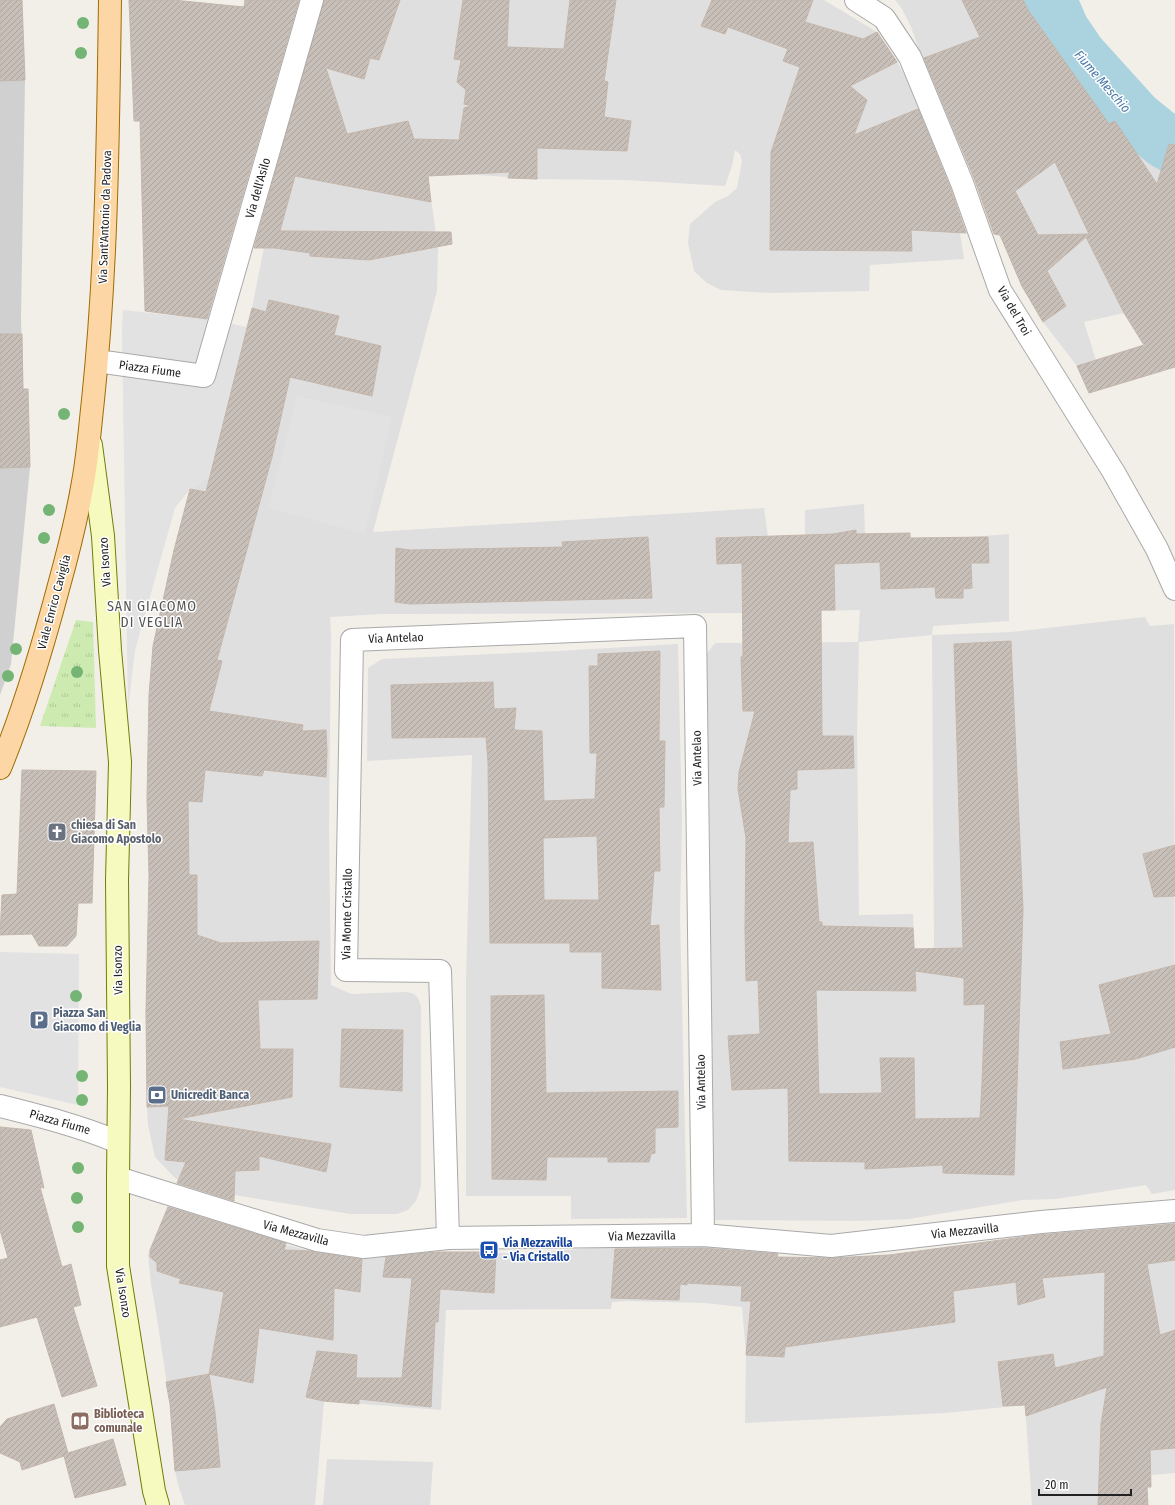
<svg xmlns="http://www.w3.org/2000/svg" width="1175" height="1505" font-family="'Fira Sans Condensed',sans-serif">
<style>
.residential{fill:#e0dfdf;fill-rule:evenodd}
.religious{fill:#d0d0d0}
.grass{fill:url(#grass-tufts)}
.parking{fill:#e2e2e2}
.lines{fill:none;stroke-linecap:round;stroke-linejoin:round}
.river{stroke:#aad3df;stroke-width:55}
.building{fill:url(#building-hatch);stroke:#c4b6ab;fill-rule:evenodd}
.street-casing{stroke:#a9a9a9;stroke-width:24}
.secondary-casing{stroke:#707d05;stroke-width:24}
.primary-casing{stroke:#a06b00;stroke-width:24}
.street{stroke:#fff;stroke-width:22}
.secondary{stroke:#f7fabf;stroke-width:22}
.primary{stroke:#fcd6a4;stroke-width:22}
.tree{fill:#74b475}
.labels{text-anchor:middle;stroke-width:3;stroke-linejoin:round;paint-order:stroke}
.street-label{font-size:12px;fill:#222;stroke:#fff}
.worship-label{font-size:12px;font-weight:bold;fill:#5b616d;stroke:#fff;text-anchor:start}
.service-label{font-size:12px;font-weight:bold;fill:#4e5e75;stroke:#fff;text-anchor:start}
.transit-label{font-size:12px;font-weight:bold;fill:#164399;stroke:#fff;text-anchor:start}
.education-label{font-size:12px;font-weight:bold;fill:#785e54;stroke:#fff;text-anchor:start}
.water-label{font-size:13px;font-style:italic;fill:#4a7aab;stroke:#fff}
.quarter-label{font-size:14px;letter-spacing:1px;fill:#555;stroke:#fff}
</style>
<defs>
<pattern id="grass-tufts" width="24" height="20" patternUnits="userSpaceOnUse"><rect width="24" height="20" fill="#cdebb0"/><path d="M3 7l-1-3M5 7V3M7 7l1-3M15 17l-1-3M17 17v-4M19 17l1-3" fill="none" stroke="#b0c997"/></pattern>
<pattern id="building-hatch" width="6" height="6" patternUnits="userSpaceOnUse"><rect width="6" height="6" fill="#c7bfb8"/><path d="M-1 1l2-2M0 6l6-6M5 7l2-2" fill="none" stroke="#aba49e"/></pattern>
</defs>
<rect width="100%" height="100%" fill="#f2efe9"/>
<path class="residential" d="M 327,0 L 824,0 L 877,32 L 897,62 L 924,107 L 945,156 L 923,174 L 960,233 L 964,259 L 870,265 L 869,291 L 770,293 L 721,290 L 707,283 L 694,271 L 688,243 L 690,224 L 715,202 L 728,196 L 737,188 L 742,161 L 740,154 L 735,150 L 732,166 L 725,186 L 625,180 L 537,179 L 463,174 L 428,176 L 438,249 L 437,291 L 373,532 L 764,508 L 768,537 L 805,535 L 805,510 L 864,504 L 865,534 L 910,533 L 910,544 L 938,540 L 937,538 L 971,537 L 1009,534 L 1009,621 L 933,626 L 932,635 L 1011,632 L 1145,617 L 1150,626 L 1174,624 L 1175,1190 L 1152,1194 L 1146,1185 L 1056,1199 L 1022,1200 L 909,1219 L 857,1221 L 715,1220 L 710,916 L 710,833 L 704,657 L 715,643 L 858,642 L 860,610 L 742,613 L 382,614 L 330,617 L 331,635 L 329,830 L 331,985 L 351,994 L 407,992 L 414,994 L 418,998 L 421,1006 L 421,1186 L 416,1201 L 408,1210 L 397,1214 L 350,1214 L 192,1188 L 175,1178 L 155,1157 L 148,1125 L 147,1107 L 149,876 L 147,799 L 149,695 L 153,646 L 174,550 L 190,489 L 209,477 L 252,308 L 292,106 L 311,45 ZM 932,635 L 934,948 L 915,948 L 913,914 L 859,915 L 857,731 L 859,642 Z
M 895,0 L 1023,0 L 1028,10 L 1109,123 L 1115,121 L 1139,157 L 1166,151 L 1170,141 L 1175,142 L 1175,254 L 1124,313 L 1084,322 L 1096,360 L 1077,366 L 1043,322 L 1021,286 L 977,180 L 937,100 L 911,27 L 902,9 Z
M 678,644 L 682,821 L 680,916 L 687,1218 L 571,1219 L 571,1196 L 466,1196 L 466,980 L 472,755 L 367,761 L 368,668 L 382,659 L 558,651 Z
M 169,1203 L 287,1241 L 286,1245 L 312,1251 L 362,1254 L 387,1252 L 479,1252 L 522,1254 L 615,1246 L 711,1247 L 778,1253 L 778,1257 L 831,1258 L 889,1255 L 962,1246 L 1063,1232 L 1175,1213 L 1175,1473 L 1151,1475 L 1151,1487 L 1147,1487 L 1148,1505 L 1032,1505 L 1025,1405 L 945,1413 L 745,1423 L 746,1355 L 742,1307 L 705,1303 L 627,1301 L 612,1302 L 611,1309 L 446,1310 L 441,1410 L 324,1401 L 315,1505 L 185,1505 L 179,1488 L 175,1471 L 170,1404 L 156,1312 L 151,1284 L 148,1255 Z
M 327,1459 L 433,1462 L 430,1505 L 323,1505 Z"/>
<path class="religious" d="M 0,2 L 22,2 L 25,80 L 21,319 L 23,389 L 28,389 L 30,467 L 11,664 L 0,695 Z"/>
<path class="grass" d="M 76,620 L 93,622 L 96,728 L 40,726 Z"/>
<path class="parking" d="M 123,310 L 213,320 L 247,327 L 209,477 L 190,489 L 175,508 L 135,650 L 128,709 L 122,331 Z
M 297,396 L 392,417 L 365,534 L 268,508 Z
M 0,952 L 79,954 L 78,1105 L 0,1087 Z"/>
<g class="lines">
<path class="river" d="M 1049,0 L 1062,30 L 1079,55 L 1136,118 L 1166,142 L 1175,147"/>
</g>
<path class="building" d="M 0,0 L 22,0 L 25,80 L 0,81 Z
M 129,0 L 173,0 L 244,7 L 245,0 L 299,0 L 207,319 L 145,311 L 140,121 L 134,121 Z
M 324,0 L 400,0 L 379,60 L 370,58 L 364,79 L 326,68 L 347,134 L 408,121 L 414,139 L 459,140 L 464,108 L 471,106 L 464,104 L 466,90 L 457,82 L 461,60 L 454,59 L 463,0 L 509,0 L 507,47 L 564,49 L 570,0 L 616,0 L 604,81 L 608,82 L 604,117 L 631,121 L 627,151 L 537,148 L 537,179 L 508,178 L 510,172 L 428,176 L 431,202 L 295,176 L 280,231 L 451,232 L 452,244 L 369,260 L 310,256 L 310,253 L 275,248 L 254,248 Z
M 712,0 L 813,0 L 805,22 L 863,39 L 877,32 L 897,62 L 850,86 L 867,100 L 854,135 L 918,109 L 950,187 L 966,233 L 911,230 L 912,251 L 770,250 L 771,152 L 800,67 L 783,61 L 788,49 L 728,27 L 725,34 L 701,26 Z
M 962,0 L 1023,0 L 1028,10 L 1109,124 L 1115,121 L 1157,184 L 1169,144 L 1175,145 L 1175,367 L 1089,393 L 1077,366 L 1144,345 L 1124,313 L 1086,237 L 1047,271 L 1066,306 L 1043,322 L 1022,286 L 1000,235 L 994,234 L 974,178 L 924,58 L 980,37 ZM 1055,162 L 1089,234 L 1038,235 L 1015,191 Z
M 269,300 L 339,316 L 334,335 L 381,346 L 372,396 L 290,377 L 272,457 L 217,660 L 222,661 L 209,711 L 303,725 L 302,731 L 326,730 L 327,751 L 326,777 L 264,770 L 262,776 L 205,770 L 202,802 L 188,801 L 189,875 L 197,875 L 197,935 L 221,943 L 319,941 L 317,999 L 258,1000 L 260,1049 L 293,1049 L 292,1097 L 178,1119 L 331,1144 L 326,1172 L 259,1156 L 259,1170 L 235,1171 L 234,1201 L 177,1183 L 186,1162 L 165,1160 L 169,1106 L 147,1107 L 146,1012 L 149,876 L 147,799 L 149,695 L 153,646 L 174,550 L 190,489 L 206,492 L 252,308 L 266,312 Z
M 0,334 L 22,334 L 23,389 L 28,389 L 30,467 L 0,468 Z
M 856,530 L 856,534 L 910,533 L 910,538 L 988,537 L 989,563 L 971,563 L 972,588 L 963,589 L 963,598 L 936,598 L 935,587 L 881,589 L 880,562 L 834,564 L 835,610 L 821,610 L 822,736 L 853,736 L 854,768 L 797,770 L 797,789 L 790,790 L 788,843 L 813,842 L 819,922 L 822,922 L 822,926 L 913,928 L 914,949 L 963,948 L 954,644 L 1011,641 L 1023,909 L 1014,1175 L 943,1173 L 943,1165 L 865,1169 L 865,1162 L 789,1161 L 788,1088 L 732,1090 L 728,1036 L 760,1034 L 758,980 L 746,981 L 745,929 L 746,838 L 738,789 L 739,772 L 755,711 L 743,711 L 741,657 L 743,656 L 742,563 L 717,564 L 716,538 L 833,534 ZM 915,971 L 964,978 L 964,1005 L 985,1004 L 982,1083 L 980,1118 L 915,1119 L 914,1058 L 880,1058 L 882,1093 L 819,1094 L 816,990 L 916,991 Z
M 648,537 L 652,598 L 410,604 L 395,602 L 396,548 L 410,550 L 563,547 L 562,542 Z
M 660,651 L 659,741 L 665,741 L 664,807 L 659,807 L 660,871 L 654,871 L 650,926 L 659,925 L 661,990 L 602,988 L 602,952 L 570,952 L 570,943 L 490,943 L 488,762 L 486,737 L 392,738 L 391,685 L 493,682 L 494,709 L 516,708 L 514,730 L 542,731 L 544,801 L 595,799 L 597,753 L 590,753 L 589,666 L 598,666 L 598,654 ZM 597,836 L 599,900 L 544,900 L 543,838 Z
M 22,770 L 96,771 L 92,903 L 78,903 L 76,936 L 67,946 L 39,946 L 32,934 L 0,935 L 2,895 L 17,894 Z
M 1175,845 L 1175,896 L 1154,897 L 1143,854 Z
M 1175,965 L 1175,1047 L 1136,1059 L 1063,1069 L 1060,1042 L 1111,1034 L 1099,985 Z
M 544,995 L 546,1093 L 678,1091 L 678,1127 L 655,1128 L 655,1153 L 651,1154 L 649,1162 L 608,1162 L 608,1157 L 547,1157 L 546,1180 L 492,1179 L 491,996 Z
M 342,1029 L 403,1030 L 402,1091 L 340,1087 Z
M 0,1127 L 31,1130 L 44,1188 L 40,1187 L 62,1267 L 71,1264 L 81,1305 L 73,1307 L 97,1386 L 62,1397 L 37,1317 L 0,1327 L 0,1260 L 8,1258 L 0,1230 Z
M 168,1207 L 286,1243 L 284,1250 L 311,1251 L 362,1259 L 360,1292 L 334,1288 L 333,1340 L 259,1328 L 253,1383 L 209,1374 L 224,1292 L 179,1283 L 181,1279 L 157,1271 L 157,1263 L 150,1257 L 150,1250 Z
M 1175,1224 L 1175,1260 L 1147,1264 L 1160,1335 L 1175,1330 L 1175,1448 L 1150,1450 L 1151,1487 L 1147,1487 L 1148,1505 L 1098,1505 L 1101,1424 L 1107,1387 L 1026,1416 L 1025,1405 L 1003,1406 L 998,1362 L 1053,1354 L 1055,1368 L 1104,1356 L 1105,1272 L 1042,1278 L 1045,1297 L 1018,1305 L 1016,1282 L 953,1291 L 955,1322 L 785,1347 L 784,1357 L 746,1355 L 751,1301 L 741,1301 L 742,1286 L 687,1283 L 687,1285 L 680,1284 L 679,1300 L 611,1298 L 615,1249 L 703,1248 L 778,1254 L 777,1257 L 832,1258 L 889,1255 L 1038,1235 Z
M 436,1252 L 480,1252 L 496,1253 L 494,1293 L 440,1289 L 438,1322 L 435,1322 L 431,1407 L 359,1399 L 359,1404 L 323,1401 L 306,1397 L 317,1351 L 357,1355 L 356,1378 L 402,1378 L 412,1278 L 383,1277 L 386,1257 Z
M 209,1374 L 215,1412 L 220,1467 L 175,1471 L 170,1404 L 166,1382 Z
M 54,1404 L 68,1453 L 113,1439 L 126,1485 L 75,1498 L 64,1456 L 22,1470 L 20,1462 L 0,1453 L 0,1427 L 7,1419 Z"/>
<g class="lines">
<g class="street-casing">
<path id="street" d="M 856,0 L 884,18 L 910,57 L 962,183 L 1000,290 L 1113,471 L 1157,549 L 1175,589
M 97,361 L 204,376 L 312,0
M 0,1106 C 40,1116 80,1126 118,1142
M 118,1178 L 317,1240 L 364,1247 L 448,1238 L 703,1235 L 831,1246 L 1041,1222 L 1175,1211
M 448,1238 L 440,971 L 346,970 L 352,640 L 695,626 L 703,1235"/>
</g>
<g class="secondary-casing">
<path id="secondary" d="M 91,445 L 103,536 L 110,650 L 120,762 L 117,880 L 119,1087 L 118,1178 L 118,1266 L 154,1491 L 158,1505"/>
</g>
<g class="primary-casing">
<path id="primary" d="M 0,768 C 24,710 42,649 58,589 C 68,553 77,518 83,482 C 88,455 90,427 93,400 C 107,267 108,133 110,0"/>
</g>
<use href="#street" class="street"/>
<use href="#secondary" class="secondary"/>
<use href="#primary" class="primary"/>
</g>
<g class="tree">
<circle cx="83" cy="23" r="6"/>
<circle cx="81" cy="53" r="6"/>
<circle cx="64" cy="414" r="6"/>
<circle cx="49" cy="510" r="6"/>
<circle cx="44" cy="538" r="6"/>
<circle cx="16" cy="649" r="6"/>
<circle cx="77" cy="672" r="6"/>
<circle cx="8" cy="676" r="6"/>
<circle cx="76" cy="996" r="6"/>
<circle cx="82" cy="1076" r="6"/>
<circle cx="82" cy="1100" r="6"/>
<circle cx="78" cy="1168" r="6"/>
<circle cx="77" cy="1198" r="6"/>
<circle cx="78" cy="1227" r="6"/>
</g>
<defs>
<g id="church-square" transform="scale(1)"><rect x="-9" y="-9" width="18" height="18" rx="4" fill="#6b7280" stroke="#fff"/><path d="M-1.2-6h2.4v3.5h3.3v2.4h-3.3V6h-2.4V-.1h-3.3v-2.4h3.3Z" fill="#fff"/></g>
<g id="parking-square" transform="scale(1)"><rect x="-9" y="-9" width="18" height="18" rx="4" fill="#5c6f8a" stroke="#fff"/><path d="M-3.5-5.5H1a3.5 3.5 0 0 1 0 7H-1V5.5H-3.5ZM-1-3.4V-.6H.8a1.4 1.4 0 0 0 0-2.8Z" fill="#fff"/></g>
<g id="bank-square" transform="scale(1)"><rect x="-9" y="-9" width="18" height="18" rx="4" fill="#5c6f8a" stroke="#fff"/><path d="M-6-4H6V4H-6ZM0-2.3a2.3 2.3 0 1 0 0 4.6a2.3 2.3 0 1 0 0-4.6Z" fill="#fff"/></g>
<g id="bus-square" transform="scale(1)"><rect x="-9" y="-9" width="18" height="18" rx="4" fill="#1a4fb4" stroke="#fff"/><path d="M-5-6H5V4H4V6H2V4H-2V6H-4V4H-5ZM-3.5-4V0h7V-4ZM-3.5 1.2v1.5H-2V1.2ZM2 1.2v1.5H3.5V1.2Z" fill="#fff"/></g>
<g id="library-square" transform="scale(1)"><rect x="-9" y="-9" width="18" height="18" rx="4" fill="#8d6e63" stroke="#fff"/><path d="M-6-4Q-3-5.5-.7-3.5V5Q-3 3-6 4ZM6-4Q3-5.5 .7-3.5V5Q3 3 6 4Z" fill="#fff"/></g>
</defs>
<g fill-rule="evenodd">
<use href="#church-square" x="57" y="832"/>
<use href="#parking-square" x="39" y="1020"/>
<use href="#bank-square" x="157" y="1095"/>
<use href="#bus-square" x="489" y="1250"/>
<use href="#library-square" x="80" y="1421"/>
</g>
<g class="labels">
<g class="street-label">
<text transform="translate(258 188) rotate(-74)" y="4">Via dell'Asilo</text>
<text transform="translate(105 217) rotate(-88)" y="4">Via Sant'Antonio da Padova</text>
<text transform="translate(1014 311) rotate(60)" y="4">Via del Troi</text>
<text transform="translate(150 369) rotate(8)" y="4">Piazza Fiume</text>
<text transform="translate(105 562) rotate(-94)" y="4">Via Isonzo</text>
<text transform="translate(54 602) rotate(-75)" y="4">Viale Enrico Caviglia</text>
<text transform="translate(396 638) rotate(-2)" y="4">Via Antelao</text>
<text transform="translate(697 758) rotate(-91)" y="4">Via Antelao</text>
<text transform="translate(347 914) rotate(-89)" y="4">Via Monte Cristallo</text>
<text transform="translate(118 970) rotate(-91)" y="4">Via Isonzo</text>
<text transform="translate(701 1082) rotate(-91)" y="4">Via Antelao</text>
<text transform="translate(60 1122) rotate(16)" y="4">Piazza Fiume</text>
<text transform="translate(965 1231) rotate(-6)" y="4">Via Mezzavilla</text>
<text transform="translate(296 1233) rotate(15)" y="4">Via Mezzavilla</text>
<text transform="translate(642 1236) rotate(-1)" y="4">Via Mezzavilla</text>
<text transform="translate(123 1293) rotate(81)" y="4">Via Isonzo</text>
</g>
<g class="worship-label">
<text x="71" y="829">chiesa di San<tspan x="71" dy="14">Giacomo Apostolo</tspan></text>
</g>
<g class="service-label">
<text x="53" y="1017">Piazza San<tspan x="53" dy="14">Giacomo di Veglia</tspan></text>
<text x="171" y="1099">Unicredit Banca</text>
</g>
<g class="transit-label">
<text x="503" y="1247">Via Mezzavilla<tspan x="503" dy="14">- Via Cristallo</tspan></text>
</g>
<g class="education-label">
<text x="94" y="1418">Biblioteca<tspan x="94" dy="14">comunale</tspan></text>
</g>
<g class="water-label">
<text transform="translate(1103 81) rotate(49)" y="5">Fiume Meschio</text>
</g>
<g class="quarter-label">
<text x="152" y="611">SAN GIACOMO<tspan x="152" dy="16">DI VEGLIA</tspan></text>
</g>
</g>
<path d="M1039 1489v6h92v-6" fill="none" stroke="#222222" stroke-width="2"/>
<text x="1045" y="1489" font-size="12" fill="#222222" stroke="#ffffff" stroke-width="3" paint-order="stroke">20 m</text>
</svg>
